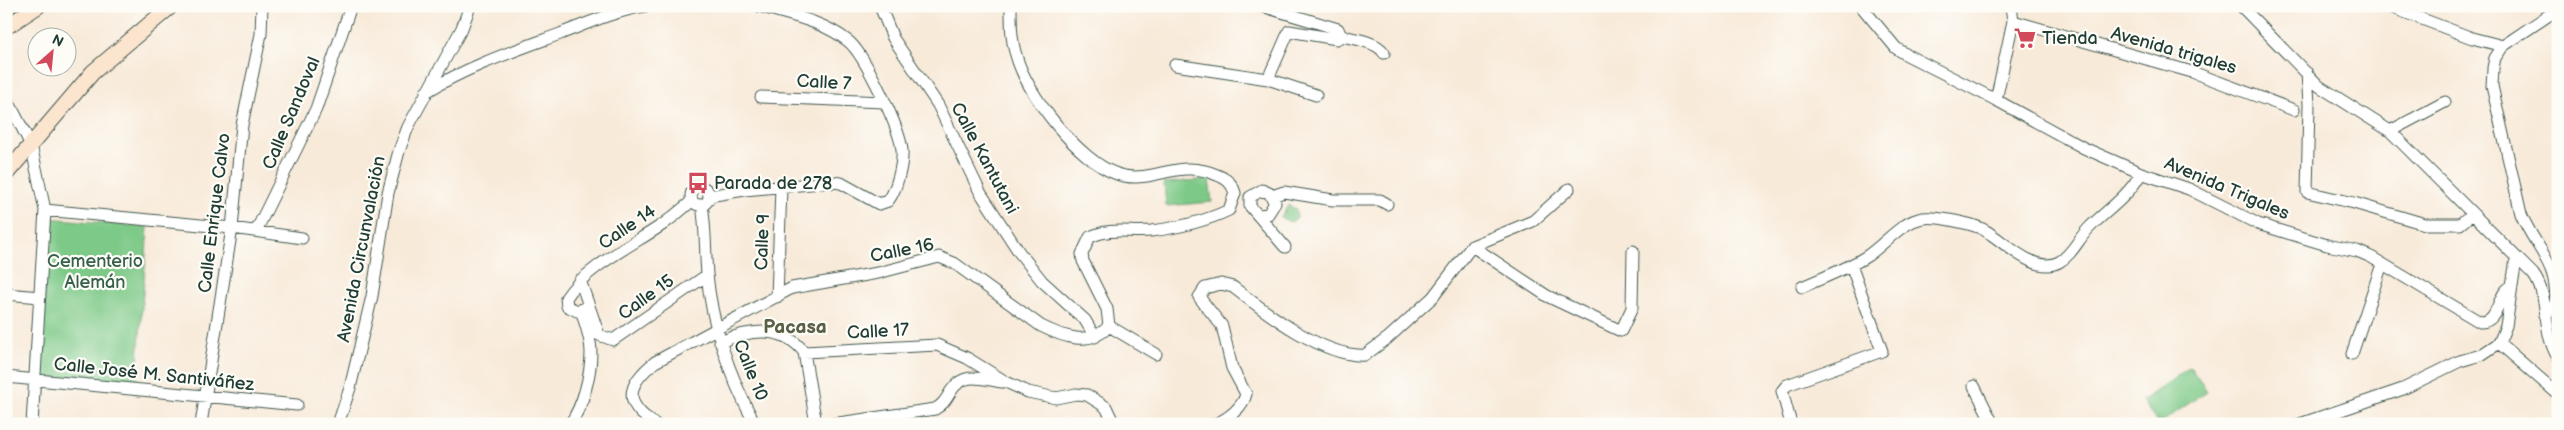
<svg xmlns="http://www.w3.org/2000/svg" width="2564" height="430" font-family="'Balsamiq Sans',sans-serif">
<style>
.green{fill:#7dc987;stroke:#4e835e}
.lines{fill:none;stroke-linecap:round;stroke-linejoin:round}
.street-casing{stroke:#40574d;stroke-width:13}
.secondary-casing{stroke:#40574d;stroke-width:17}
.street{stroke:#fff;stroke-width:11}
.secondary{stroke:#fce5cf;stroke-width:15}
.labels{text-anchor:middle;stroke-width:4.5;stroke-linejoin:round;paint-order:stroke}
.poi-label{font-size:18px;fill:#1f3d34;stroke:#fdfcf7;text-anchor:start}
.street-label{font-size:18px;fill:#1f3d34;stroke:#fdfcf7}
.park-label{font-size:18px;fill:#366049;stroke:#fdfcf7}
.neighbourhood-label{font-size:19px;font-weight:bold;fill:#5a6047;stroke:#fdfcf7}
</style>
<rect width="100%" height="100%" fill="#fdfcf7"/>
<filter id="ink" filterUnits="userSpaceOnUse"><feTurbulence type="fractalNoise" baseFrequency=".02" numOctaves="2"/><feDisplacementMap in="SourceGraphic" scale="10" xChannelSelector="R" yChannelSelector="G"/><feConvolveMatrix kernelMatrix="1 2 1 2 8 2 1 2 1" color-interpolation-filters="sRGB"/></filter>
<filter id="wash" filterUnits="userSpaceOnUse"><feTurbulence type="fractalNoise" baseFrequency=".0096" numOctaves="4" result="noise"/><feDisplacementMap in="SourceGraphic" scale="20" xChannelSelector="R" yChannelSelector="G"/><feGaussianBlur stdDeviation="1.12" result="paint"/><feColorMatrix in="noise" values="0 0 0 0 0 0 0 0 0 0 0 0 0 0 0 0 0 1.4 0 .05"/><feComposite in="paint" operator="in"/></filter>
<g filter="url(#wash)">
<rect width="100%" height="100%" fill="#f8ead9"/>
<path class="green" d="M 1209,179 L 1212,202 L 1166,206 L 1164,183 Z
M 1288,205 L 1296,209 L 1297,218 L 1291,222 L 1281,218 Z
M 49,218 L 148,227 L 136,386 L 39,379 Z
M 2190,367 L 2207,391 L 2159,424 L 2142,401 Z"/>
</g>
<g filter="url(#ink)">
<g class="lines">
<g class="street-casing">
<path id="street" d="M 880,6 L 893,38 L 938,105 L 980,192 L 1019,252 L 1042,281 L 1085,320 L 1095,337
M 1011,6 C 1011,23 1011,40 1016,55 C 1026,94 1079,161 1117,174 C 1150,186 1178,157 1217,175 C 1227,179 1232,183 1235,193 L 1229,210 C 1206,221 1176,228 1151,231 C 1130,233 1110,227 1090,237 L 1082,254 L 1083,261 L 1107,309 L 1109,326
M 1262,6 L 1338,29 L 1341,36
M 1861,6 L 1896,48 L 1907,55 L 1996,100 L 2084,148 L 2141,173 L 2189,189 L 2258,224 L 2327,245 L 2357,251 L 2371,257 L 2480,322 C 2500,323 2497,292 2511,287
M 2241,6 L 2319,86 L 2390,131 L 2533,274 C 2551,298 2541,331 2558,357
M 2388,6 L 2472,38 L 2503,46
M 6,13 L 11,6
M 2013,21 L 2192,72 L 2294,110
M 1175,65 L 1268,79 L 1316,95
M 2307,73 L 2309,104 L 2307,192 L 2354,203 L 2425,224 L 2460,224 L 2472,214
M 1268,79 L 1289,31 L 1337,39 L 1341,36 C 1353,38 1378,42 1384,53
M 426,92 C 469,66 514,51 560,34 C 588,23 615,11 645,6
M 6,97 L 31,145 L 45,210 L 32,424
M 761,97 L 884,102
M 1996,100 L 2013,21 L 2011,6
M 2390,131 L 2445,102
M691 196a9 9 0 1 1 18 0a9 9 0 1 1-18 0Z
M 709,196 L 744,190 L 832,182 L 841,183 L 879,204 L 888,201 C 897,190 903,163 902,150 C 900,129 864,53 848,41 C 823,21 789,15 759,6
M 1272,196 L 1284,192 L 1333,200 L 1380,200 L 1387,204
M 702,205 C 706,228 705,251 707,274 C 712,328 730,377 755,424
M 45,210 L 232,228 L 302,238
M 1259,215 L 1268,214 L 1275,203 L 1269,193 L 1262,190 L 1250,197 L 1250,206 L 1285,247
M 256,231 L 316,109 L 351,6
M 1472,246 L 1547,296 L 1621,331 L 1632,308 L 1633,251
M 580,280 L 599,335 L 613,340 L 707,275
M 1802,287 C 1824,277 1847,269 1867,256 C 1884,245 1902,221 1923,218 C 1936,216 1976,224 1986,231 C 2005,242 2035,275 2059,262 C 2072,255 2079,238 2089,228 C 2107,210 2129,196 2141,173
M 6,294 L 40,297
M 777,297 L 781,188
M 589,307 L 577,311 L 567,306 L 566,298 C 586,267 631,246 662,225 C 672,218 682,209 692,201
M 2545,315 L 2555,306 C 2560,264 2536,250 2521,214 L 2492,86 L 2493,68 L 2495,58 L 2503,46 L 2558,9
M 1109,326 L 1156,354
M 720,342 C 749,330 782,324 804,352 L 937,345 L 967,358 L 1006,382 L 1028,392 L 1056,398 L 1076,394 L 1087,395 L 1106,407 L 1114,424
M 2499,343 L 2558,394
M 804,352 L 816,424
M 2352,354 L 2382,264
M 6,377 L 297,405
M 1974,386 L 1993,424
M 201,424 L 232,228 L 242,125 L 261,34 L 262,6
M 338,424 L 350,388 L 372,296 L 388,193 L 399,151 L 408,127 L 462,28 L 470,6
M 570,424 C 583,406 591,375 591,352 C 591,338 585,323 581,310
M 655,424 C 623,404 626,385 655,362 L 792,288 L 878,273 L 939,257 L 954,263 L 1041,326 C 1063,337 1090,347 1109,326
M 832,424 L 935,409 C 943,405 946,399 951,391 C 964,371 981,379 1002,382
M 1215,424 C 1228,419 1243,407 1246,394 L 1232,368 L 1222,326 L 1199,297 L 1205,288 L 1221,284 L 1233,287 C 1264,311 1324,358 1365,355 L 1388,338 L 1433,297 L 1472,246 L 1533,221 L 1569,189
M 1791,424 L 1782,391 L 1787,385 L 1882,351 L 1851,265
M 2300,424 L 2403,389 L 2460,361 L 2481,355 L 2499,343 L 2506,326 L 2516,259"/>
</g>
<g class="secondary-casing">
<path id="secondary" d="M 6,27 L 38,6
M 6,174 L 93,72 L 171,6"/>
</g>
<use href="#street" class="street"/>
<use href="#secondary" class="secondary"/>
</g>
</g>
<defs>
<g id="supermarket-bare" transform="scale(1.725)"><path d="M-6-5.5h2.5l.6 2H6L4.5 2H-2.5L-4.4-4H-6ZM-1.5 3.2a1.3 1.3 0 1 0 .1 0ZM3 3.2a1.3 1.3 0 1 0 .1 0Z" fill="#d1495b" stroke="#fdfcf7" stroke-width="2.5" paint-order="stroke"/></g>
<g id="bus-bare" transform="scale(1.725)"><path d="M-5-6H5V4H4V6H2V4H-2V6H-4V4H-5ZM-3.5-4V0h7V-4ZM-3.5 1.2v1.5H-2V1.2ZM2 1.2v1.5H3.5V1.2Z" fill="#d1495b" stroke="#fdfcf7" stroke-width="2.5" paint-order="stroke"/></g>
</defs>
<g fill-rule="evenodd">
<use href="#supermarket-bare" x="2025" y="38"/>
<use href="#bus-bare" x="698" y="183"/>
</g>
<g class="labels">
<g class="poi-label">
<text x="2042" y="44">Tienda</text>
<text x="714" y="189">Parada de 278</text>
</g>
<g class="street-label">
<text transform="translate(2174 50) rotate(16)" y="6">Avenida trigales</text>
<text transform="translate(824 82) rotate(3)" y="6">Calle 7</text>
<text transform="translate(291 113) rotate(-67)" y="6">Calle Sandoval</text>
<text transform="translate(985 158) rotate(62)" y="6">Calle Kantutani</text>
<text transform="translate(2227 188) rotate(23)" y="6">Avenida Trigales</text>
<text transform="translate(214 213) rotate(-83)" y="6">Calle Enrique Calvo</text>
<text transform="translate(627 227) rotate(-34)" y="6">Calle 14</text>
<text transform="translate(762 242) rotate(-88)" y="6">Calle 9</text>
<text transform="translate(361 249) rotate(-79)" y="6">Avenida Circunvalación</text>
<text transform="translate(902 250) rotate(-11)" y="6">Calle 16</text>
<text transform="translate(646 297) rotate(-36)" y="6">Calle 15</text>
<text transform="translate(878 331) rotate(-3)" y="6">Calle 17</text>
<text transform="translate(751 370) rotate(68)" y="6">Calle 10</text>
<text transform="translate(154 374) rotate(6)" y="6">Calle José M. Santiváñez</text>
</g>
<g class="park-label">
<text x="95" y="267">Cementerio<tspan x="95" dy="21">Alemán</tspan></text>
</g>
<g class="neighbourhood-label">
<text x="795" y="333">Pacasa</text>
</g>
</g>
<rect width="2564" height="430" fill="none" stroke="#fdfcf7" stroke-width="25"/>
<g transform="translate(52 52) rotate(27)"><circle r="24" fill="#fdfcf7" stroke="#a4b0a9"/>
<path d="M0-4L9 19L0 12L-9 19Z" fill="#d1495b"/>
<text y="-8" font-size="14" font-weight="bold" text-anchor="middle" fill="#1f3d34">N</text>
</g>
</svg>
